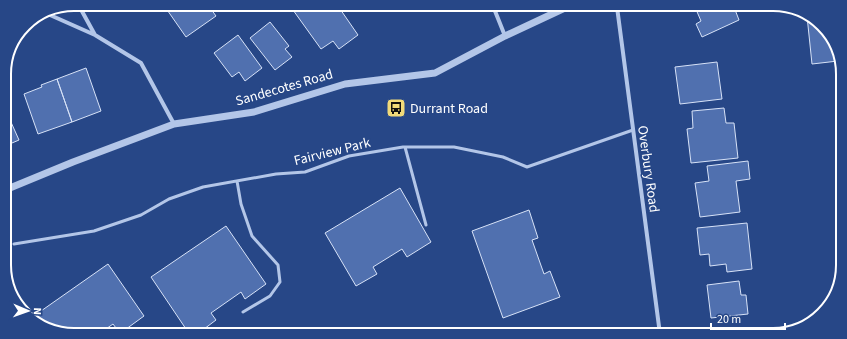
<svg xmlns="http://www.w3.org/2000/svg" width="847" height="339" font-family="'Source Sans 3',sans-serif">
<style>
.building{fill:#5070af;stroke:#d7e2f7}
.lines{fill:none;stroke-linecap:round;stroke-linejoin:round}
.service{stroke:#b3c6e8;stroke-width:3}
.minor{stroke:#b3c6e8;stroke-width:4}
.tertiary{stroke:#b3c6e8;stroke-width:7}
.labels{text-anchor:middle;stroke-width:3;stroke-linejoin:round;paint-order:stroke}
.street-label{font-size:14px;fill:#fff;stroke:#274787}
.poi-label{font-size:14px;fill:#fff;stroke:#274787;text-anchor:start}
.rim{fill:none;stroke:#fff;stroke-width:2}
</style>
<rect width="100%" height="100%" fill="#274787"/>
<path class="building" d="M 163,4 L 208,5 L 216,16 L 186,37 Z
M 300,5 L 339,5 L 338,6 L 358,35 L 339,49 L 333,41 L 321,49 L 293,10 Z
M 695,7 L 734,7 L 739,20 L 702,37 L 696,24 L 701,21 Z
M 807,16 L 828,31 L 842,65 L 842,86 L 840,86 L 838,61 L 812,64 Z
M 270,22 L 289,46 L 285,49 L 292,57 L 275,70 L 250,38 Z
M 238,35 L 262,68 L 245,81 L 239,72 L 232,77 L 214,53 Z
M 717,62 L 722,99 L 680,104 L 675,67 Z
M 86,68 L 101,111 L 72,122 L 57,79 Z
M 57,79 L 72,122 L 38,134 L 24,94 L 42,87 L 41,85 Z
M 724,108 L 726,123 L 734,123 L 738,158 L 691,163 L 687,129 L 693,128 L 692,111 Z
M 6,111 L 19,140 L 5,146 L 4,112 Z
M 748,161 L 750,179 L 736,181 L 740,212 L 700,217 L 695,183 L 709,181 L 707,166 Z
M 400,188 L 431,242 L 407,257 L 402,249 L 373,267 L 377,274 L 356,286 L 325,233 Z
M 529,210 L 538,238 L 532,240 L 544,274 L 550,271 L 560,297 L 503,318 L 472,231 Z
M 747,223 L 752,269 L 727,272 L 726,264 L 710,266 L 709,254 L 700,255 L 697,228 Z
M 226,226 L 266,284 L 245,299 L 241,292 L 211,313 L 216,320 L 200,332 L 188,332 L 151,277 Z
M 108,264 L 144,316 L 122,332 L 119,332 L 113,324 L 103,331 L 52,331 L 31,318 Z
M 739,281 L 741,295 L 746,295 L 748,314 L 711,318 L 707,285 Z"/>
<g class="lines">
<path class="service" d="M 405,147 L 426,225
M 237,181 L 241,204 L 252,236 L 278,265 L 280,282 L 270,296 L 243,312
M 14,244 L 94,231 L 141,215 L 169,199 L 203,187 L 276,174 L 305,172 L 349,156 L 403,147 L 454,147 L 503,157 L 527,167 L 633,130"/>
<path class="minor" d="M 78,4 L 95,35
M 493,6 L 505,36
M 617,7 L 660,334
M 46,15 L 50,15 L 95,35 L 141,63 L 174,124"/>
<path class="tertiary" d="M 5,190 L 73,162 L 174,124 L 254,112 L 345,84 L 435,73 L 505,36 L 567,7"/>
</g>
<defs>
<g id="bus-square" transform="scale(1)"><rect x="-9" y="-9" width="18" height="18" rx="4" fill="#f1da79" stroke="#274787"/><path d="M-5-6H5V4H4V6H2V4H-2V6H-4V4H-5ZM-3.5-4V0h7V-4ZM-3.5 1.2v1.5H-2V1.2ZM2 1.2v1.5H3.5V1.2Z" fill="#111"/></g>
</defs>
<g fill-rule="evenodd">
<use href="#bus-square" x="396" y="108"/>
</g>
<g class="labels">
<g class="street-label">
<text transform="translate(284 87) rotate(-16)" y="5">Sandecotes Road</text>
<text transform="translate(332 151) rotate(-14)" y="5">Fairview Park</text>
<text transform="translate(649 169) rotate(82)" y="5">Overbury Road</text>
</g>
<g class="poi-label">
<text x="410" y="113">Durrant Road</text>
</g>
</g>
<path d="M0 0H847V339H0ZM74 11H773A63 63 0 0 1 836 74V265A63 63 0 0 1 773 328H74A63 63 0 0 1 11 265V74A63 63 0 0 1 74 11Z" fill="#274787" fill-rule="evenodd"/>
<path class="rim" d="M74 11H773A63 63 0 0 1 836 74V265A63 63 0 0 1 773 328H74A63 63 0 0 1 11 265V74A63 63 0 0 1 74 11Z"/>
<g transform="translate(28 311) rotate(92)" stroke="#274787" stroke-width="3" paint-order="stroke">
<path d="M0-3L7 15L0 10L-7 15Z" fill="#ffffff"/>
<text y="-6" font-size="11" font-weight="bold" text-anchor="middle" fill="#ffffff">N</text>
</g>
<path d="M711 323v6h74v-6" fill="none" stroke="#ffffff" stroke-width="2"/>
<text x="717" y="323" font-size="12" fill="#ffffff" stroke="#274787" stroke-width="3" paint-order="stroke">20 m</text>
</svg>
